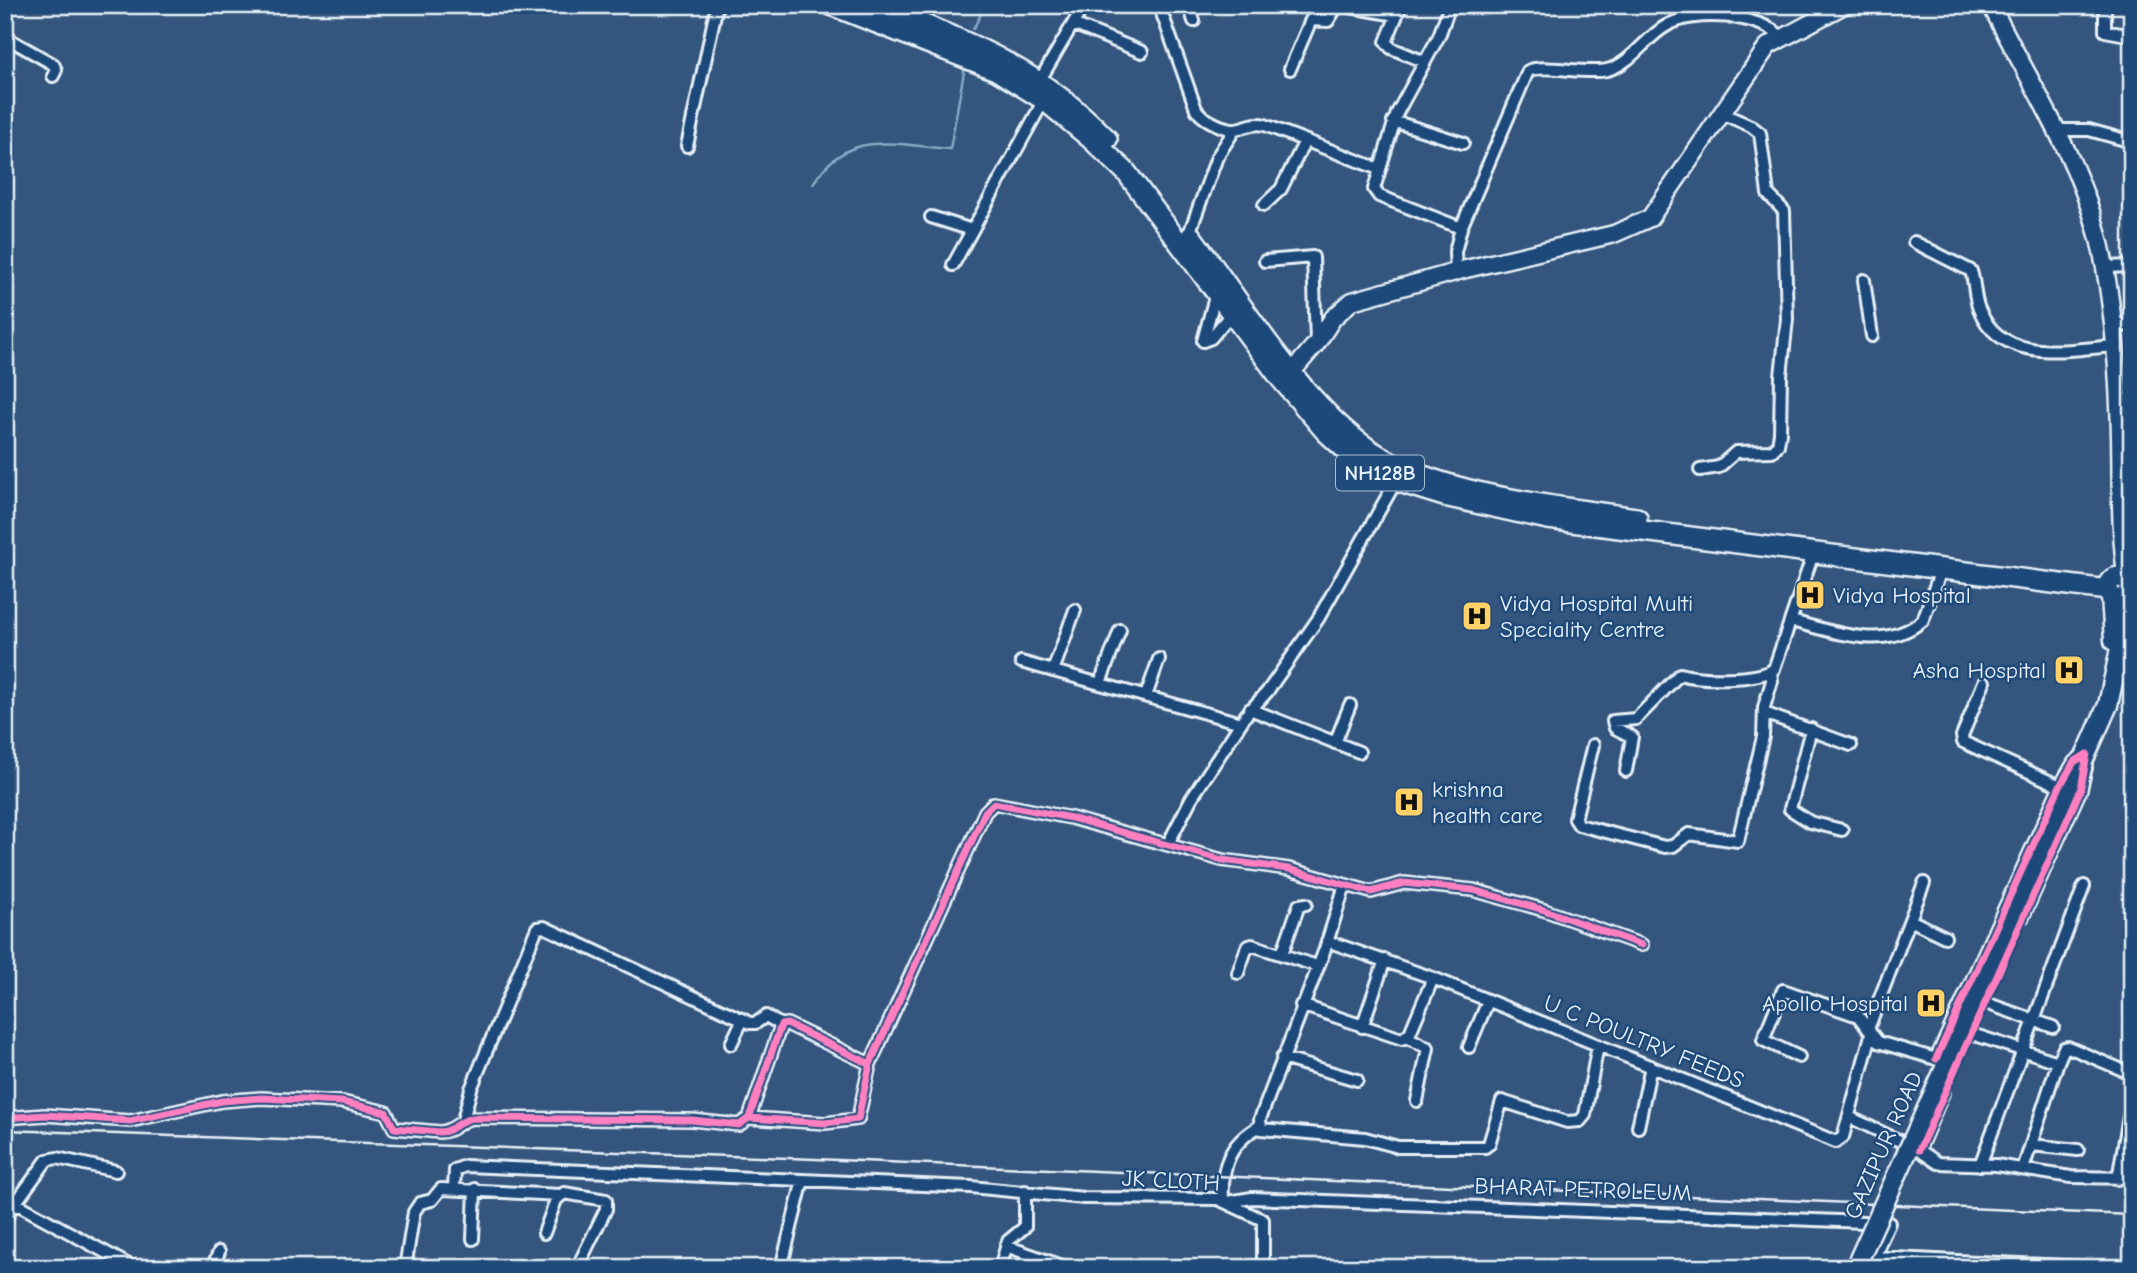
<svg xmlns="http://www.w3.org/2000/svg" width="2137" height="1273" font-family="'Comic Neue',sans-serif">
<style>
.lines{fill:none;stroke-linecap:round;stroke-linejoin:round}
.stream{stroke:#87aac5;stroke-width:2.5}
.street-casing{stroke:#e8f1f8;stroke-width:16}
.secondary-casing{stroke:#e8f1f8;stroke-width:21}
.primary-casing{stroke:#e8f1f8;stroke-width:23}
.highway-casing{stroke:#e8f1f8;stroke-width:24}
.street{stroke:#1f4a7a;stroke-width:10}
.secondary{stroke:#1f4a7a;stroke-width:16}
.primary{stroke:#1f4a7a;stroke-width:18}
.highway{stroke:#1f4a7a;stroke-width:19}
.rail{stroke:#e8f1f8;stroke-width:2.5}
.primary-bridge-casing{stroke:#e8f1f8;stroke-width:23;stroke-linecap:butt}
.primary-bridge{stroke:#1f4a7a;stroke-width:18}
.cycleway-casing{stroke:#1f4a7a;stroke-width:11}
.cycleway{stroke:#ff80c0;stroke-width:7}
.labels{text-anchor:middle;stroke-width:5;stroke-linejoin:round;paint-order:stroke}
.shield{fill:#1f4a7a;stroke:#acbfd2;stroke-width:2}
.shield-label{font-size:21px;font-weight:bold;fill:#e8f1f8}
.poi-label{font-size:23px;fill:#e8f1f8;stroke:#1f4a7a;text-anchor:start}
.street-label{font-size:23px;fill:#e8f1f8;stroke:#1f4a7a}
</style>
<rect width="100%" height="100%" fill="#34557d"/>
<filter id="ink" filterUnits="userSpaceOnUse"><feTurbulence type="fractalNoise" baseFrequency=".0143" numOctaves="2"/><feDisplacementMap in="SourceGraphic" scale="14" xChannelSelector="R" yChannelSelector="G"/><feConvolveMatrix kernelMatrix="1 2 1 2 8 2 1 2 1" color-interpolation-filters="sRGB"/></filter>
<g filter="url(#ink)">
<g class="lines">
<path class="stream" d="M 973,29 L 986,5
M 813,184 C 847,128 893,145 950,149 L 965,66"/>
<g class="street-casing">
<path id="street" d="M 1159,5 L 1196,109 C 1201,118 1219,127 1231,129 C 1243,130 1252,121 1265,125 L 1379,169
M 1189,5 L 1194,21
M 1401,5 L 1386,42 L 1391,48 L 1425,62
M 1450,5 L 1439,36 L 1397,113 L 1374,189 L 1379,196 L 1461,228
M 2105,5 L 2105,31 L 2132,36
M 1073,24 L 1142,52
M 5,37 L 53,64 L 56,70 L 53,76
M 1290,69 L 1311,20 L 1328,21 L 1336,8 L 1344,6 L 1396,15
M 1040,80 L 1084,5
M 1393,121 L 1463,143
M 2057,130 L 2089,130 L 2132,142
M 687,146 L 717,5
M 1264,205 L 1281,189 L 1305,141
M 931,217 L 972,230
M 1189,234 L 1217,157 L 1235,129
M 1914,242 L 1971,271 C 1975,283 1974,297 1979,309 C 2001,364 2066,350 2114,346
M 1265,261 L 1313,257 L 1316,342
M 953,265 L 1044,100
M 2105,267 L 2132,266
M 1456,272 L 1455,252 L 1461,228 L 1528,71 C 1541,63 1585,75 1607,70 C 1631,64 1645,38 1666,26 C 1693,9 1761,14 1782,38
M 1864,280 L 1872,336
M 1216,293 L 1203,341 L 1211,338 L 1231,314
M 2111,322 L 2132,327
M 1700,470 L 1719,467 L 1736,452 L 1772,451 L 1778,445 L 1780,433 L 1781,376 L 1787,319 L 1784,211 L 1768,194 L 1760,133 L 1751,126 L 1721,113
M 1791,621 C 1833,631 1885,653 1923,620 L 1941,570
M 1021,662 L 1241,723
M 1053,671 L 1075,610
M 1984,682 L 1962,736 L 1963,742 L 2060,786
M 1100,683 L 1120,630
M 1146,696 L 1159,659
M 1250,709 L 1359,752
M 1764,713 L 1851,745
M 1811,729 L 1790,809 L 1810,822 L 1842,830
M 1335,743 L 1350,705
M 1593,745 L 1575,819 L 1579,825 L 1665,847 L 1673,846 L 1689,834 L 1738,841 L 1763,737 L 1764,707 L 1772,681 L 1771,672
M 1626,771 L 1632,737 L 1615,728 L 1613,721 L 1636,719 L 1680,674 C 1699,680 1757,681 1774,669 L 1813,554
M 1168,844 L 1191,799 L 1246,715 L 1267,692 L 1318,619 L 1396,481
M 1345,885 L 1325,949 L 1260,1119 L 1261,1129 L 1365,1138 L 1398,1147 L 1485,1147 L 1489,1144 L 1502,1101 L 1567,1122 L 1580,1121 L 1585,1115 L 1598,1045
M 2023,917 L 2081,789 L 2086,768
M 1910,920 L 1945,937
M 1327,941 L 1433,978 L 1836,1142 L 1843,1137 L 1871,1035
M 1282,954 L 1299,905 L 1306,904
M 1238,973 L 1247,947 L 1252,945 L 1317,966
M 1983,1002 L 2053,1027
M 1301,1005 L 1402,1039 L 1410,1033 L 1433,978
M 1362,1027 L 1385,960
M 1868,1029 L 1924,883
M 1969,1033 L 2058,1062 L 2023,1169
M 1407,1037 L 1428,1048 L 1417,1101
M 731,1044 L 743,1019
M 1469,1047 L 1488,1001
M 1799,1057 L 1763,1040 L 1783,990 L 1858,1016 L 1878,1042 L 1943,1061
M 1282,1058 L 1357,1080
M 1936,1059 L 2060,786 L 2074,762 L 2082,755
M 2058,1062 L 2064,1048 L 2068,1047 L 2132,1074
M 1849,1117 L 1919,1150 L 1938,1163 L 1996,1165 L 2071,1177 L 2132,1178
M 5,1118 L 45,1115 L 130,1121 L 222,1101 L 261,1098 L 342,1102 L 386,1112 L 394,1128 L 440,1132 C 454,1132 460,1119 473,1118 L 692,1120 L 739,1125 L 749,1118 L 781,1025 L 787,1024 L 870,1064
M 749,1118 L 825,1123 L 858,1119 L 870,1064 L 985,812 L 994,803 L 1071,818 L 1222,860 L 1289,869 L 1371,892 L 1404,883 L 1473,890 L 1544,910 L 1642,945
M 463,1120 L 471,1089 L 537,928 L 544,927 L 750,1023 L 756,1023 L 766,1016 L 781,1025
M 1638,1127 L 1651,1066
M 2032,1145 L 2078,1150
M 1919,1150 L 1944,1091
M 1980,1165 L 2084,886
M 2118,1179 L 2132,1099
M 454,1188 L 455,1170 L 465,1166 L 971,1187 L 1084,1198 L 1218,1199 L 1263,1220 L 1263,1268
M 1223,1201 C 1221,1167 1229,1143 1260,1126
M 1227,1202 L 1252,1198 L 1889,1223 L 1869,1268
M 14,1205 L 47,1160 L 57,1158 L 116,1171
M 5,1220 L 12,1207 L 19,1205 L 134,1268
M 544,1233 L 556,1200 L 564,1193 L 606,1200 L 606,1209 L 577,1268
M 473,1239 L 475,1189
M 1006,1246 L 1068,1268
M 1874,1257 L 2106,1268
M 212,1268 L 219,1252
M 405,1268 L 414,1212 L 420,1203 L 432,1200 L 441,1189 L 561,1195
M 781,1268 L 803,1180
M 1000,1268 L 1008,1241 L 1025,1227 L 1025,1191"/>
</g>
<g class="secondary-casing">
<path id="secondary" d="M 1991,5 C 2031,86 2083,163 2102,252 C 2112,302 2117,356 2119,406 C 2122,465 2118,523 2127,581
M 1284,381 L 1316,344 L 1333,318 L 1352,301 L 1466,269 L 1614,234 L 1650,218 L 1768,46 L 1844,5"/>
</g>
<g class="primary-casing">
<path id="primary" d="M 2111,596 L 2114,641
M 2077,775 L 2108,705 L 2124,631 L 2125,597"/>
</g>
<g class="highway-casing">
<path id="highway" d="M 831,5 L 996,70 L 1044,100 L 1091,139 L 1126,172 L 1281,379 L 1326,432 L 1358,461 L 1396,481 L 1444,496 L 1548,519 L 2108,590
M 874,5 C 967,42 1035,65 1107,139
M 1191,236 C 1241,301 1309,416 1380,456 C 1451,497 1556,506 1637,518
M2108 588a11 11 0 1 1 22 0a11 11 0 1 1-22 0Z"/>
</g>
<use href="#street" class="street"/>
<use href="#secondary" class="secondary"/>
<use href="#primary" class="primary"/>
<use href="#highway" class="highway"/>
<path class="rail" d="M 5,1130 L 815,1159 L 2132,1215"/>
<g class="primary-bridge-casing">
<path id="primary-bridge" d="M 1855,1268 L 2077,775"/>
</g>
<use href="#primary-bridge" class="primary-bridge"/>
<g class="cycleway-casing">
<path id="cycleway" d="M 5,1118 L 45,1115 L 130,1121 L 222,1101 L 261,1098 L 342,1102 L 386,1112 L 394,1128 L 440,1132 C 454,1132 460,1119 473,1118 L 692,1120 L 739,1125 L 749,1118 L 781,1025 L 787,1024 L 870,1064
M 749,1118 L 825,1123 L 858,1119 L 870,1064 L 985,812 L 994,803 L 1071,818 L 1222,860 L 1289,869 L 1371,892 L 1404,883 L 1473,890 L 1544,910 L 1642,945
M 1919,1150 L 2081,789 L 2087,754 L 2074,762 L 2060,786 L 1936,1059"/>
</g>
<use href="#cycleway" class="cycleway"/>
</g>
</g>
<defs>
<g id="hospital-square" transform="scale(1.575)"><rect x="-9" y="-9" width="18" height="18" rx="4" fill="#ffd166" stroke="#1f4a7a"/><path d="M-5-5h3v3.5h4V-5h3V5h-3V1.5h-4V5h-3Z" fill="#111"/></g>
</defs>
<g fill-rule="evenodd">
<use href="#hospital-square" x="1810" y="595"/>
<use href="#hospital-square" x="1477" y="616"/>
<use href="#hospital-square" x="2069" y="670"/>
<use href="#hospital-square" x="1409" y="802"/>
<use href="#hospital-square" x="1931" y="1003"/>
</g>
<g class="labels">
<rect class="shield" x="1336" y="455.5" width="88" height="35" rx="5"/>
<g class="shield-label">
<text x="1380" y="480">NH128B</text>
</g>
<g class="poi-label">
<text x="1833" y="603">Vidya Hospital</text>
<text x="1500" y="611">Vidya Hospital Multi<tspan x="1500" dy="26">Speciality Centre</tspan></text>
<text x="2046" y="678" text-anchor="end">Asha Hospital</text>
<text x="1432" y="797">krishna<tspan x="1432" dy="26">health care</tspan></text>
<text x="1908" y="1011" text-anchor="end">Apollo Hospital</text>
</g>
<g class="street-label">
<text transform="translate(1644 1041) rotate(22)" y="8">U C POULTRY FEEDS</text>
<text transform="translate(1883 1145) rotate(-66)" y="8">GAZIPUR ROAD</text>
<text transform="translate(1171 1180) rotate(3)" y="8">JK CLOTH</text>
<text transform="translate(1583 1189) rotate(2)" y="8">BHARAT PETROLEUM</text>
</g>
</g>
<rect width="2137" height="1273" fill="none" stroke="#1f4a7a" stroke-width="28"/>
<rect x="14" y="14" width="2109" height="1245" fill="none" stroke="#e8f1f8" stroke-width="2.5" filter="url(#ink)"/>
</svg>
